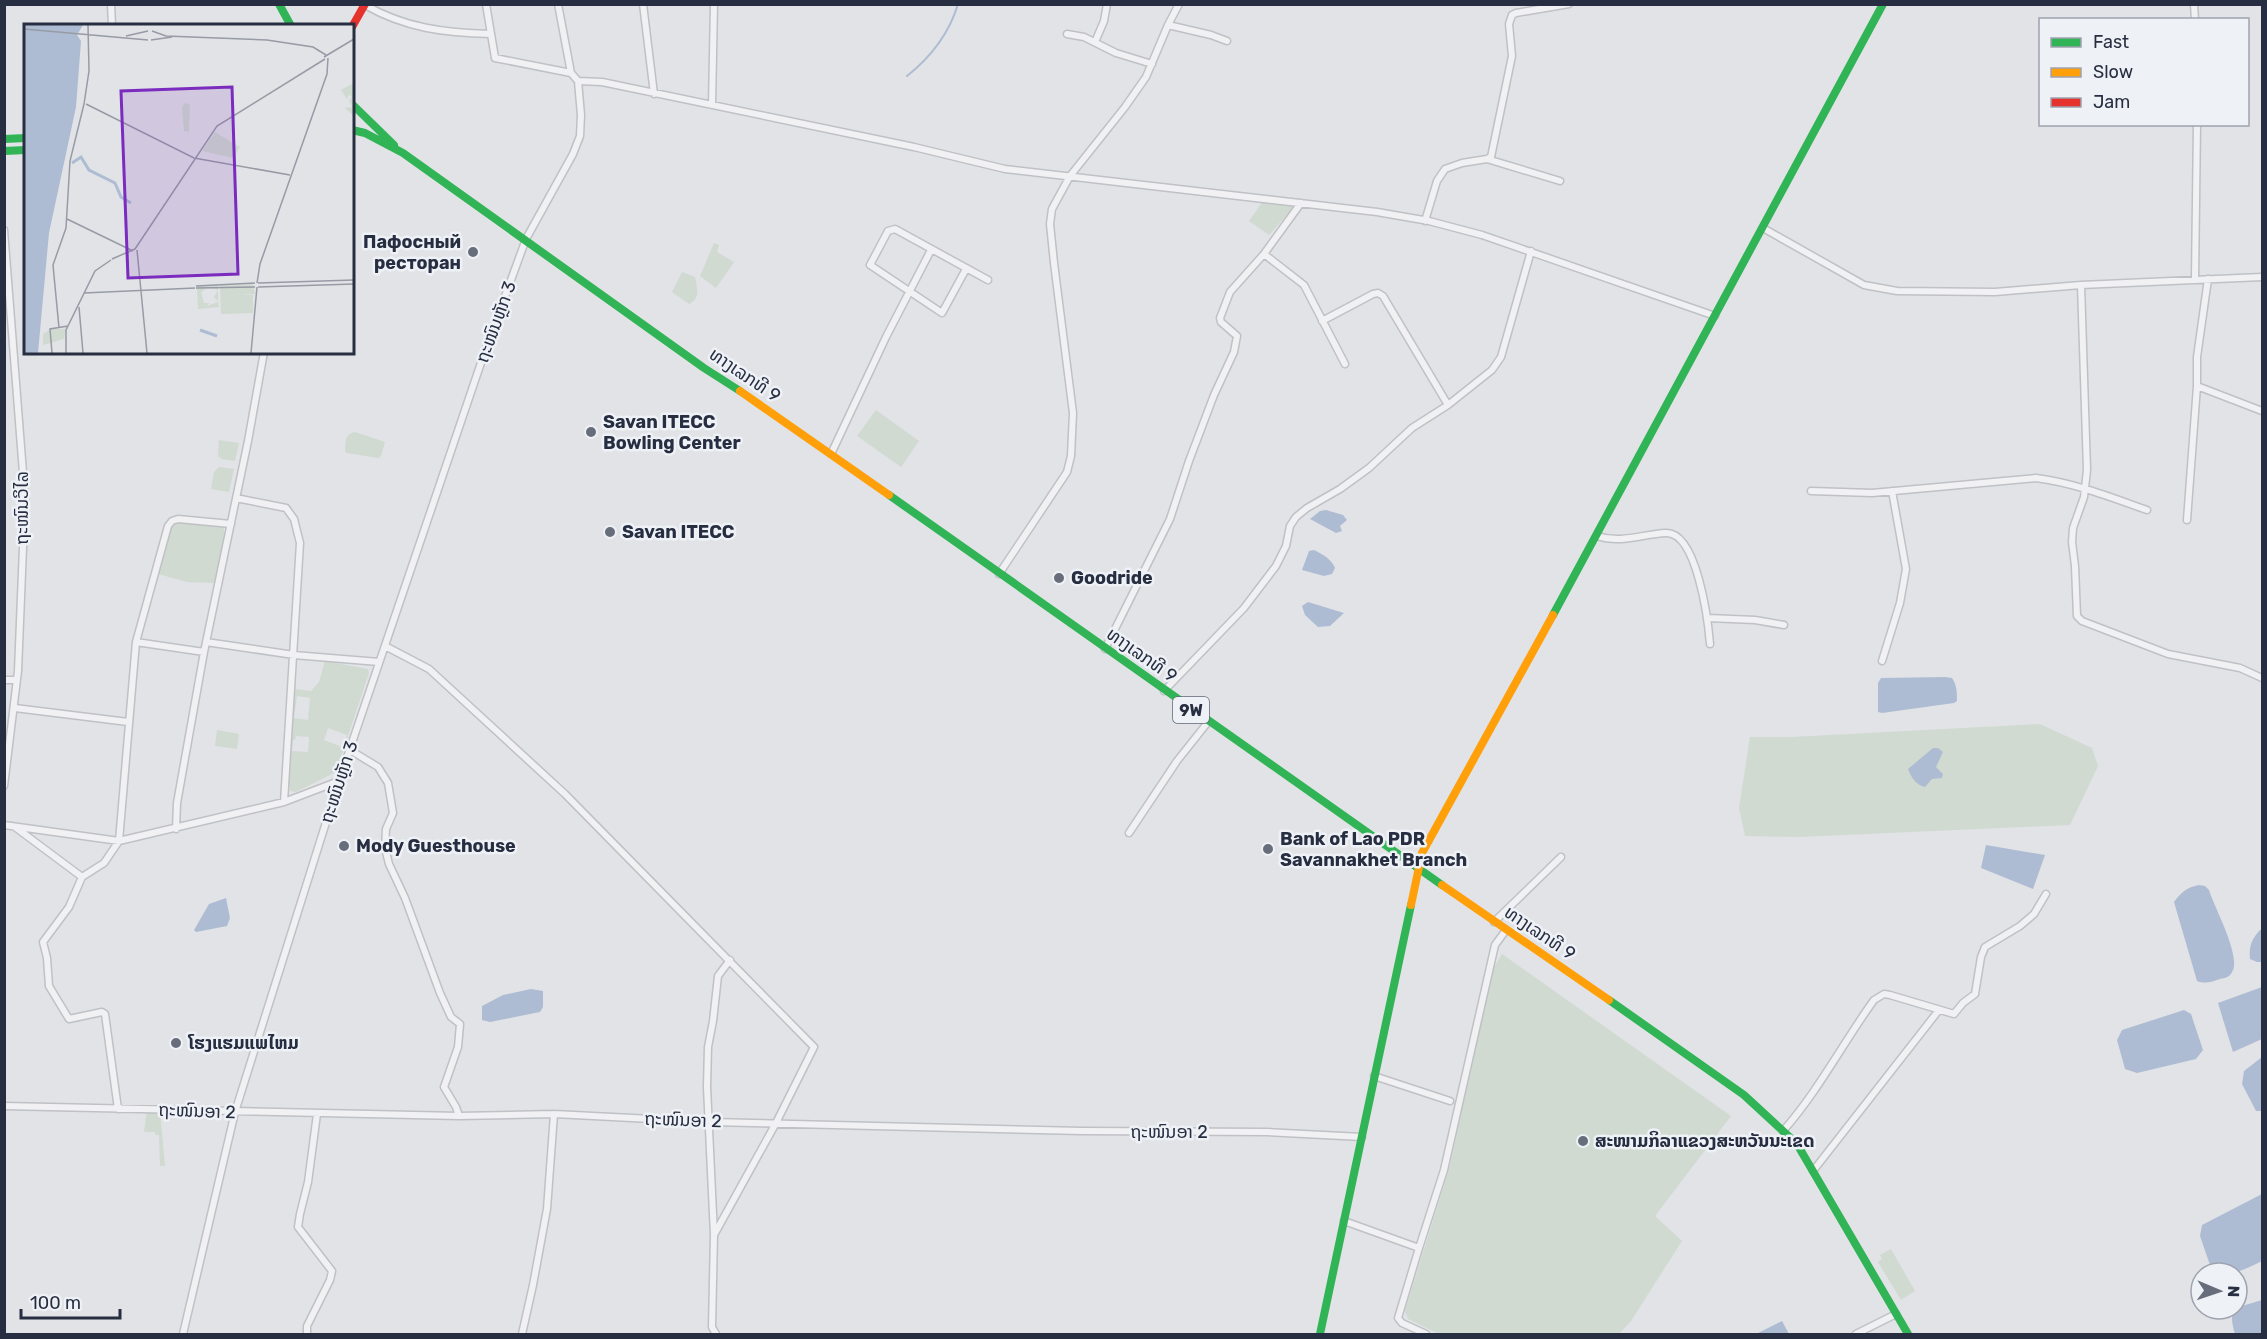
<svg xmlns="http://www.w3.org/2000/svg" width="2267" height="1339" font-family="Rubik,'Noto Sans Lao',sans-serif">
<style>
.green{fill:#d0dad1;fill-rule:evenodd}
.water{fill:#aebcd3}
.lines{fill:none;stroke-linecap:round;stroke-linejoin:round}
.stream{stroke:#aebcd3;stroke-width:2}
.street-casing{stroke:#bfc1c5;stroke-width:9}
.street{stroke:#f1f1f3;stroke-width:6}
.fast{stroke:#30b455;stroke-width:8}
.slow{stroke:#ff9f0a;stroke-width:8}
.jam{stroke:#e5322d;stroke-width:8}
.poi-dot{fill:#686d7b;stroke:#eef1f6;stroke-width:2}
.labels{text-anchor:middle;stroke-width:5;stroke-linejoin:round;paint-order:stroke}
.shield{fill:#eef1f6;stroke:#636877;stroke-width:1.5}
.shield-label{font-size:16px;font-weight:bold;fill:#272e41}
.poi-label{font-size:18px;font-weight:bold;fill:#272e41;stroke:#eef1f6;text-anchor:start}
.street-label{font-size:18px;fill:#272e41;stroke:#eef1f6}
.inset-river{fill:none;stroke:#aebcd3;stroke-width:3}
.inset-road{fill:none;stroke:#979ba5;stroke-width:1.5}
.view{fill:#7b2cbf;fill-opacity:0.15;stroke:#7b2cbf;stroke-width:3}
.inset-edge{fill:none;stroke:#272e41;stroke-width:3}
</style>
<rect width="100%" height="100%" fill="#e1e3e7"/>
<path class="green" d="M 1263,201 L 1293,203 L 1293,208 L 1269,235 L 1249,221 Z
M 714,243 L 719,245 L 717,252 L 734,262 L 716,288 L 700,276 Z
M 682,272 L 695,277 C 697,289 701,298 689,304 L 672,292 Z
M 876,410 L 919,441 L 901,467 L 857,436 Z
M 355,432 L 385,442 L 381,456 L 378,458 L 347,453 L 345,451 C 346,441 344,435 355,432 Z
M 219,440 L 239,443 L 235,461 L 222,459 L 218,456 Z
M 219,467 L 234,469 L 229,492 L 211,489 L 214,472 Z
M 178,521 L 224,527 L 224,544 L 214,583 L 187,582 L 158,574 L 170,528 Z
M 325,661 L 368,669 L 369,673 L 336,772 L 296,792 L 290,791 L 289,781 L 294,689 L 311,691 L 319,682 ZM 297,696 L 310,698 L 308,720 L 294,718 ZM 328,728 L 347,735 L 342,747 L 324,740 ZM 296,736 L 309,737 L 308,752 L 292,751 L 293,740 L 295,740 Z
M 2040,724 L 2092,748 L 2098,766 L 2070,825 L 1798,837 L 1745,836 L 1739,808 L 1750,737 L 1792,737 Z
M 217,730 L 239,734 L 237,749 L 215,746 Z
M 1502,954 L 1731,1116 L 1655,1216 L 1682,1241 L 1631,1321 L 1619,1334 L 1439,1334 L 1408,1319 L 1405,1311 L 1450,1166 L 1490,974 Z
M 147,1110 L 160,1111 L 165,1166 L 160,1166 L 159,1135 L 155,1135 L 155,1132 L 144,1132 Z
M 1891,1249 L 1915,1291 L 1901,1300 L 1878,1262 L 1882,1259 L 1880,1255 Z"/>
<path class="water" d="M 1326,510 L 1343,515 L 1347,520 L 1340,526 L 1342,531 L 1336,533 L 1310,519 L 1320,511 Z
M 1314,550 C 1324,555 1331,559 1335,568 L 1332,574 L 1324,576 L 1302,570 L 1309,551 Z
M 1308,602 L 1344,613 L 1330,626 L 1318,627 L 1305,615 L 1302,606 Z
M 1945,677 L 1952,678 C 1957,685 1957,693 1957,701 L 1954,703 L 1882,713 L 1878,712 L 1878,683 L 1881,678 Z
M 1933,748 L 1938,748 L 1943,752 L 1936,767 L 1943,774 L 1942,778 L 1932,779 L 1925,787 C 1916,785 1911,777 1908,769 Z
M 1986,845 L 2045,855 L 2033,889 L 1981,868 Z
M 2199,885 L 2205,886 L 2209,890 C 2214,907 2242,957 2232,972 C 2230,977 2225,978 2220,979 C 2212,982 2205,984 2197,981 L 2174,902 C 2181,892 2188,887 2199,885 Z
M 226,898 L 230,918 L 227,926 L 196,932 L 194,930 L 209,904 Z
M 2260,930 L 2262,930 L 2262,962 L 2257,962 L 2250,959 C 2249,946 2251,940 2260,930 Z
M 2262,987 L 2262,1039 L 2233,1052 L 2218,1003 Z
M 531,989 L 543,991 L 543,1007 L 540,1012 L 490,1022 L 482,1020 L 482,1006 L 503,995 Z
M 2184,1010 L 2191,1014 L 2203,1050 L 2196,1059 L 2137,1073 L 2125,1069 L 2117,1040 L 2122,1030 Z
M 2262,1057 L 2262,1111 L 2256,1111 L 2242,1084 L 2244,1071 Z
M 2262,1194 L 2262,1261 C 2247,1268 2229,1279 2212,1271 L 2200,1236 L 2202,1225 Z
M 2262,1300 L 2262,1334 L 2235,1334 C 2226,1305 2238,1308 2262,1300 Z
M 1782,1321 L 1789,1334 L 1756,1334 Z"/>
<g class="lines">
<path class="stream" d="M 907,76 C 931,57 949,34 958,4"/>
<g class="street-casing">
<path id="street" d="M 111,4 L 112,26
M 486,4 L 495,58 L 571,73 L 578,81 L 602,82 L 914,147 L 1005,169 L 1377,212 L 1429,221 L 1482,235 L 1715,316
M 558,4 L 571,73
M 643,4 L 654,94
M 2194,4 L 2195,20
M 365,5 C 405,28 445,33 491,34
M 1168,25 L 1179,4
M 1067,34 L 1084,37 L 1116,53 L 1152,64
M 1095,42 L 1104,21 L 1107,4
M 712,105 L 714,4
M 1487,159 L 1560,181
M 1425,221 L 1437,181 L 1445,169 L 1462,163 L 1487,159 L 1491,157 L 1512,56 L 1509,24 L 1512,15 L 1516,13 L 1569,4
M 1763,228 L 1864,285 L 1897,291 L 1995,292 L 2081,285 L 2262,277
M 4,230 L 25,498 L 18,671 L 4,786
M 1264,254 L 1304,285 L 1345,364
M 966,269 L 942,313 L 870,265 L 888,231 L 895,229 L 988,280
M 2195,279 L 2197,124
M 2208,279 L 2197,357 L 2197,386 L 2262,411
M 2081,285 L 2087,470 L 2084,497 L 2073,528 L 2072,542 L 2075,566 L 2077,616 L 2082,621 L 2168,654 L 2240,668 L 2262,678
M 1322,321 L 1373,294 L 1378,293 L 1383,296 L 1448,405
M 831,454 L 886,337 L 931,250
M 1811,491 L 1872,493 L 2036,478 C 2075,483 2110,497 2147,510
M 236,498 L 286,508 L 294,519 L 300,543 L 284,802
M 2187,520 L 2197,386
M 1597,536 C 1622,544 1642,534 1666,533 C 1697,532 1708,620 1710,644
M 999,574 L 1067,472 L 1071,456 L 1073,413 L 1054,263 L 1050,224 L 1052,209 L 1070,176 L 1125,107 L 1146,77 L 1168,25 L 1211,35 L 1227,41
M 1708,618 L 1755,620 L 1784,625
M 136,642 L 204,652
M 206,642 L 294,655 L 379,662
M 385,646 L 429,669 L 565,794 L 814,1047 L 776,1123 L 714,1235
M 1105,649 L 1170,519 L 1189,461 L 1214,395 L 1234,352 L 1237,336 L 1221,322 L 1220,318 L 1230,292 L 1264,254 L 1301,203
M 1882,661 L 1900,603 L 1906,569 L 1892,491
M 4,680 L 17,680
M 1164,691 L 1244,608 L 1276,566 L 1286,546 L 1290,526 L 1296,517 L 1307,508 L 1340,489 L 1369,468 L 1412,428 L 1448,405 L 1492,370 L 1501,357 L 1531,251
M 15,708 L 128,722
M 350,750 L 378,767 L 388,783 L 393,813 L 386,829 L 385,848 L 389,864 L 405,898 L 440,993 L 451,1017 L 460,1024 L 458,1047 L 444,1087 L 456,1107 L 459,1116
M 4,825 L 119,841 L 284,802 L 339,781
M 15,827 L 82,877 L 104,863 L 119,841 L 136,642 L 168,526 L 172,521 L 178,519 L 231,524
M 176,829 L 177,803 L 204,652 L 248,441 L 264,352
M 1129,833 L 1177,761 L 1208,722
M 82,877 L 69,907 L 43,942 L 47,958 L 49,986 L 69,1019 L 102,1012 L 105,1014 L 118,1109
M 1494,922 L 1561,857
M 1374,1076 L 1450,1101
M 4,1106 L 459,1116 L 554,1114 L 710,1122 L 1082,1131 L 1267,1132 L 1362,1137
M 1783,1131 C 1819,1090 1843,1043 1874,1000 L 1884,994 L 1890,995 L 1954,1014 L 1963,1003 L 1975,994 L 1981,957 L 1985,947 L 2020,926 L 2034,914 L 2046,894
M 1813,1171 L 1939,1010
M 1344,1221 L 1419,1248 L 1444,1170 L 1495,945 L 1506,930
M 1419,1248 L 1398,1318 L 1402,1323 L 1426,1334
M 183,1334 L 235,1112 L 339,781 L 485,351 L 526,239 L 573,154 L 580,136 L 581,115 L 578,81
M 307,1334 L 307,1326 L 330,1280 L 332,1271 L 298,1227 L 300,1214 L 308,1182 L 317,1114
M 522,1334 L 533,1285 L 547,1209 L 554,1114
M 716,1334 L 712,1327 L 714,1235 L 707,1087 L 708,1047 L 713,1021 L 718,976 L 730,960
M 1856,1334 L 1896,1314"/>
</g>
<use href="#street" class="street"/>
<path class="fast" d="M 279,4 L 291,26
M 352,104 L 394,145
M 352,130 L 365,133 L 403,153 L 704,368 L 740,391
M 4,139 L 26,138
M 4,151 L 26,150
M 889,495 L 1442,885
M 1553,615 L 1883,4
M 1609,1000 L 1744,1095 L 1797,1144 L 1908,1334
M 1320,1334 L 1411,905"/>
<path class="slow" d="M 740,391 L 889,495
M 1442,885 L 1609,1000
M 1411,905 L 1422,853 L 1553,615"/>
<path class="jam" d="M 352,27 L 365,4"/>
</g>
<g class="poi-dot">
<circle cx="473" cy="252" r="6"/>
<circle cx="591" cy="432" r="6"/>
<circle cx="610" cy="532" r="6"/>
<circle cx="1059" cy="578" r="6"/>
<circle cx="344" cy="846" r="6"/>
<circle cx="1268" cy="849" r="6"/>
<circle cx="176" cy="1043" r="6"/>
<circle cx="1583" cy="1141" r="6"/>
</g>
<g class="labels">
<rect class="shield" x="1173" y="697" width="36" height="26" rx="4.5"/>
<g class="shield-label">
<text x="1191" y="716">9W</text>
</g>
<g class="poi-label">
<text x="461" y="248" text-anchor="end">Пафосный<tspan x="461" dy="21">ресторан</tspan></text>
<text x="603" y="428">Savan ITECC<tspan x="603" dy="21">Bowling Center</tspan></text>
<text x="622" y="538">Savan ITECC</text>
<text x="1071" y="584">Goodride</text>
<text x="1280" y="845">Bank of Lao PDR<tspan x="1280" dy="21">Savannakhet Branch</tspan></text>
<text x="356" y="852">Mody Guesthouse</text>
<text x="188" y="1049">ໂຮງແຮມແພໄຫມ</text>
<text x="1595" y="1147">ສະໜາມກິລາແຂວງສະຫວັນນະເຂດ</text>
</g>
<g class="street-label">
<text transform="translate(496 322) rotate(-70)" y="6">ຖະໜົນຫຼັກ 3</text>
<text transform="translate(745 375) rotate(34)" y="6">ທາງເລກທີ 9</text>
<text transform="translate(22 508) rotate(-90)" y="6">ຖະໜົນວິໄລ</text>
<text transform="translate(1142 655) rotate(35)" y="6">ທາງເລກທີ 9</text>
<text transform="translate(339 782) rotate(-72)" y="6">ຖະໜົນຫຼັກ 3</text>
<text transform="translate(1540 933) rotate(34)" y="6">ທາງເລກທີ 9</text>
<text transform="translate(197 1111) rotate(2)" y="6">ຖະໜົນອາ 2</text>
<text transform="translate(683 1120) rotate(2)" y="6">ຖະໜົນອາ 2</text>
<text x="1169" y="1138">ຖະໜົນອາ 2</text>
</g>
</g>
<g transform="translate(24 24)">
<rect width="330" height="330" fill="#e1e3e7"/>
<path d="M 328,60 L 330,62 L 330,92 L 321,84 L 328,83 L 325,77 L 328,73 L 325,71 L 323,75 L 317,66 ZM 161,79 L 166,81 L 165,108 L 160,107 L 158,83 ZM 191,108 L 216,123 L 209,134 L 178,127 ZM 229,260 L 231,270 L 216,271 L 229,271 L 229,289 L 197,290 L 196,261 ZM 194,261 L 194,277 L 190,273 L 194,266 L 184,264 L 177,268 L 180,279 L 185,279 L 183,282 L 194,278 L 195,283 L 174,285 L 173,262 ZM 27,305 L 42,305 L 40,315 L 19,321 L 19,310 Z" fill="#d0dad1"/>
<path d="M 0,1 L 59,1 L 53,11 L 57,17 L 52,83 L 25,209 L 14,329 L 0,329 Z" fill="#aebcd3"/>
<path class="inset-river" d="M 48,139 L 57,133 L 65,146 L 91,159 L 97,173 L 107,179M 176,306 L 193,312"/>
<path class="inset-road" d="M 0,5 L 124,16M 128,7 L 142,12 L 243,16 L 289,23 L 302,31M 102,12 L 124,7M 127,16 L 148,13M 300,33 L 330,15M 60,80 L 65,47 L 64,1M 62,80 L 170,134 L 266,151M 43,195 L 109,227M 111,225 L 193,102 L 301,35M 113,226 L 123,329M 88,235 L 111,225M 233,259 L 236,240 L 303,50 L 304,34M 234,259 L 330,256M 172,262 L 231,259M 234,263 L 330,260M 172,264 L 231,263M 60,269 L 171,264M 55,283 L 59,329M 35,304 L 29,241 L 42,204 L 46,137 L 60,80M 28,329 L 26,305 L 44,302M 42,329 L 42,306 L 71,247 L 87,236M 227,329 L 233,263"/>
<path class="view" d="M 208,63 L 214,250 L 104,254 L 97,67 Z"/>
<rect width="330" height="330" class="inset-edge"/>
</g>
<rect width="2267" height="1339" fill="none" stroke="#272e41" stroke-width="12"/>
<rect x="2039" y="18" width="210" height="108" fill="#eef1f6" stroke="#9ea3ae" stroke-width="1.5"/>
<rect x="2051" y="38" width="30" height="9" fill="#30b455" stroke="#9ea3ae" stroke-width="1.5"/>
<text x="2093" y="48" font-size="18" fill="#272e41">Fast</text>
<rect x="2051" y="68" width="30" height="9" fill="#ff9f0a" stroke="#9ea3ae" stroke-width="1.5"/>
<text x="2093" y="78" font-size="18" fill="#272e41">Slow</text>
<rect x="2051" y="98" width="30" height="9" fill="#e5322d" stroke="#9ea3ae" stroke-width="1.5"/>
<text x="2093" y="108" font-size="18" fill="#272e41">Jam</text>
<g transform="translate(2219 1291) rotate(92)"><circle r="28" fill="#eef1f6" stroke="#9ea3ae" stroke-width="1.5"/>
<path d="M0-4.5L10 22L0 15L-10 22Z" fill="#686d7b"/>
<text y="-9" font-size="16" font-weight="bold" text-anchor="middle" fill="#272e41">N</text>
</g>
<path d="M21 1309v9h99v-9" fill="none" stroke="#272e41" stroke-width="3"/>
<text x="30" y="1309" font-size="18" fill="#272e41" stroke="#eef1f6" stroke-width="4.5" paint-order="stroke">100 m</text>
</svg>
